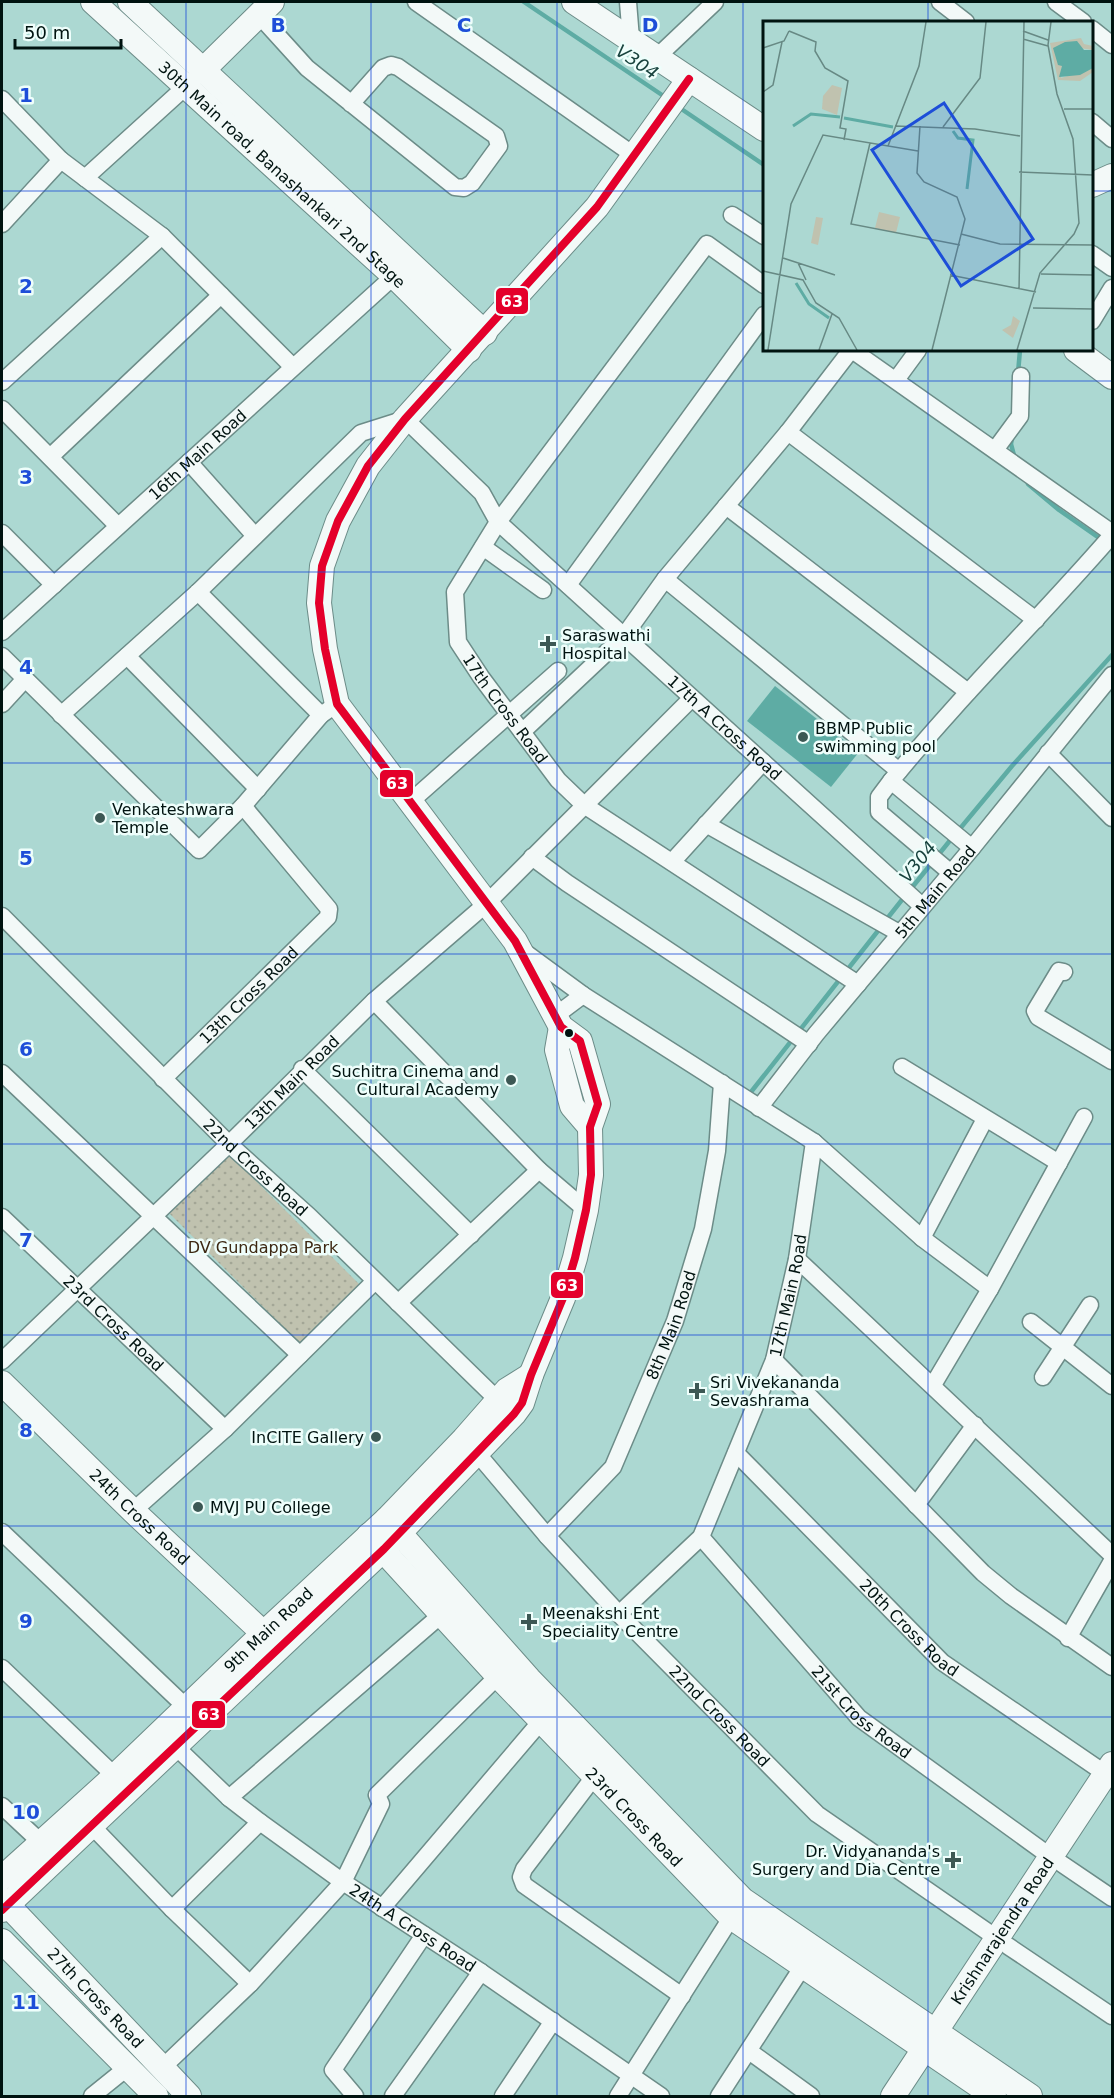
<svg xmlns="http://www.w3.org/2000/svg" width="1114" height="2098" font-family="'DejaVu Sans',sans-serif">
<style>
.park{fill:url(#park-dots)}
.water{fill:#5eaca4}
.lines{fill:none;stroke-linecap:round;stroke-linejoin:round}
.stream{stroke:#5eaca4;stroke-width:4.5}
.street-casing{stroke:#6c8c88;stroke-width:19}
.secondary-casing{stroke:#6c8c88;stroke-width:26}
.street{stroke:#f3f9f8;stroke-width:16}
.secondary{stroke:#f3f9f8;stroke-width:24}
.bus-1-casing{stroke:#eefefb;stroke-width:12}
.bus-1{stroke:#e4002b;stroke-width:8}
.grid{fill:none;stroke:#1d4ed8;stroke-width:1.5;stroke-opacity:0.55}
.poi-dot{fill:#3c5854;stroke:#eefefb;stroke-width:2}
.bus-dot{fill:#001310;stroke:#eefefb;stroke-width:2}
.labels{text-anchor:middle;stroke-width:5;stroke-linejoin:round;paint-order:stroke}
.street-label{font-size:16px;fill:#001310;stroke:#eefefb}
.poi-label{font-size:16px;fill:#001310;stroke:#eefefb;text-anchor:start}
.park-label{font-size:16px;fill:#3d2812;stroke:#eefefb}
.water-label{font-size:18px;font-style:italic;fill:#18433e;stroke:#eefefb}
.inset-river{fill:none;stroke:#5eaca4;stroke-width:3}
.inset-road{fill:none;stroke:#678984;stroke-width:1.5}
.view{fill:#1d4ed8;fill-opacity:0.15;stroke:#1d4ed8;stroke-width:3}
.inset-edge{fill:none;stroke:#001310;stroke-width:3}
.grid-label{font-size:20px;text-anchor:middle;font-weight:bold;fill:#1d4ed8;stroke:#eefefb;stroke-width:5;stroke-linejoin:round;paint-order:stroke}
.line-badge{stroke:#eefefb;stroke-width:2}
.badge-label{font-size:16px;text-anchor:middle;font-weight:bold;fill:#fff}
</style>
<defs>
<pattern id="park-dots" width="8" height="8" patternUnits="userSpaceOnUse" patternTransform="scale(1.5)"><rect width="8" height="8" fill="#c0c2af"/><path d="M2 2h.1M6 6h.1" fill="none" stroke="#a3a696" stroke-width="1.8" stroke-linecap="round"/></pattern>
</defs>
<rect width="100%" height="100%" fill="#acd8d2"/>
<path class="park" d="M 226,1151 L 360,1285 L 300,1344 L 166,1210 Z"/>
<path class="water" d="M 775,686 L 859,752 L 831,787 L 747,721 Z"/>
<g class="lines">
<path class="stream" d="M 524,2 L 665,97
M 677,106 L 764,165
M 1018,373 L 1020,350
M 1012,438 L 1011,444 L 1015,459
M 1028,484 L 1059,510 L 1112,547
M 958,831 L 1012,766 L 1112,655
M 910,890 L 952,838
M 886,920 L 905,896
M 751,1092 L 881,927"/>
<g class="street-casing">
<g id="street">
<path d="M 416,2 L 635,156"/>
<path d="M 628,2 L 631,39"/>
<path d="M 940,2 L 966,22"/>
<path d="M 1056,2 L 1083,22"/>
<path d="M 259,15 L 307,68 L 455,187 L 464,188 L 472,183 L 499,146 L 496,136 L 398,67 L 391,65 L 383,68 L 351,104"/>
<path d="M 1092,29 L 1112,45"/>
<path d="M 657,57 L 715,2"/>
<path d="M 2,99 L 61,160 L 162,236 L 293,367"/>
<path d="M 1092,122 L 1112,139"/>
<path d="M 85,178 L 193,80"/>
<path d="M 732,215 L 764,236"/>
<path d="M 2,224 L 61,160"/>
<path d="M 1092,254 L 1112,268"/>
<path id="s1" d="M 764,285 L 707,244 L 498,522 L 455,592 L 458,642 L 481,677 L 558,780 L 584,805 L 858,984"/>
<path d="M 1092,321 L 1112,288"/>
<path d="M 852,350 L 1112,533"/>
<path d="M 896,380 L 918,350"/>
<path d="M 2,382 L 162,236"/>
<path d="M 2,409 L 118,526"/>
<path d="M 788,432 L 1036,620"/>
<path d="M 995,450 L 1020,416 L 1021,376"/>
<path d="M 50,457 L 221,295"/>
<path d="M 189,462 L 255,536"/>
<path d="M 726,506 L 968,692"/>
<path d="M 2,533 L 54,585"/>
<path d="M 483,547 L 543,590"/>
<path d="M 665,579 L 899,771"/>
<path d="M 568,585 L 764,315"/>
<path d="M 198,592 L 321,715"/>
<path id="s2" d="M 2,632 L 394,276"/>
<path d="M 2,656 L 199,850 L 243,806 L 321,715 L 337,704"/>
<path d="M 127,656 L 258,789"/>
<path d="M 2,704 L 25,679"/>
<path id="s3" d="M 61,715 L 198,592 L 361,433 L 405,419 L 482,493 L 498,522 L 922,906"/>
<path d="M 522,732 L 624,636 L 665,579 L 788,432 L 851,350"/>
<path d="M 1048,753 L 1112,818"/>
<path d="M 891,781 L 879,797 L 879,812 L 951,873"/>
<path d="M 409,803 L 558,671"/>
<path d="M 706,824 L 899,933"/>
<path d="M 972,848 L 891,781 C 961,695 1040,618 1112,535"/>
<path d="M 532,857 L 567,883 L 809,1044"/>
<path d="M 672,862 L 763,762"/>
<path id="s4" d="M 2,916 L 229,1144 L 309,1216 L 506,1408"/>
<path d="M 523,951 L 583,995 L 814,1142 L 922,1238 L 990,1289"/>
<path d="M 1064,972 L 1059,971 L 1035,1011 L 1038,1017 L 1112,1061"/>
<path d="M 374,1001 L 539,1170 L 586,1210"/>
<path d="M 555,1016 L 583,995"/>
<path d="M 902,1067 L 1059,1163"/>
<path d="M 302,1069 L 471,1235"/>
<path d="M 2,1073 L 300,1355"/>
<path id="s5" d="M 163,1079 L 328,917 L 329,909 L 243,806"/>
<path id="s6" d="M 759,1108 L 816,1034 L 972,848 L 1112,675"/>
<path id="s7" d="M 2,1217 L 225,1429"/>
<path d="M 922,1238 L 985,1119"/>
<path d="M 797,1259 L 1112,1555"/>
<path d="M 398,1303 L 539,1170"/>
<path d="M 1031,1322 L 1112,1386"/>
<path d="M 774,1360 L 983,1573 L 1011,1596 L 1112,1667"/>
<path id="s8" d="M 2,1361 L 229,1144 L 374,1001 L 485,905 L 692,698"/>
<path d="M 1043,1377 L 1090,1305"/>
<path d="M 933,1385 L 990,1289 L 1084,1117"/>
<path id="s9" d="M 477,1453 L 547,1536 L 619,1614 L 817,1814 L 998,1939"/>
<path id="s10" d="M 736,1453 L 942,1662 L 1106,1774"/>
<path d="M 916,1505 L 975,1425"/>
<path d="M 133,1511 L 225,1429 L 375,1281"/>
<path d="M 2,1532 L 187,1708"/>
<path id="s11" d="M 547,1536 L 613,1467 L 675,1321 L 703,1229 L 717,1151 L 722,1083"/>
<path id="s12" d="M 701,1537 L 859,1718 L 1051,1857"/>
<path id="s13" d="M 619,1614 L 701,1537 L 774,1360 L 797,1259 L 814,1142"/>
<path d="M 1068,1638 L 1112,1561"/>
<path d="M 2,1668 L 115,1776"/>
<path id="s14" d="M 175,1746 L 229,1798 L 260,1822 L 343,1882 L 481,1972 L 661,2096"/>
<path d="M 600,1769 L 524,1869 L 521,1877 L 524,1885 L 682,1996"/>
<path d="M 229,1798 L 441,1615"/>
<path d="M 2,1806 L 49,1850"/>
<path d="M 91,1825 L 172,1909 L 250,1984"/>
<path d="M 1062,1864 L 1112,1898"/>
<path d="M 382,1908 L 542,1720"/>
<path d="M 172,1909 L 260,1822"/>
<path d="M 1008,1946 L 1112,2016"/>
<path d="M 749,2051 L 811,2096"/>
<path d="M 162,2068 L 250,1984 L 343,1882 L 381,1804 L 377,1795 L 498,1676"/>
<path d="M 92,2096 L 128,2067"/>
<path d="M 355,2096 L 333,2070 L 424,1935"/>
<path d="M 393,2096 L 481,1972"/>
<path d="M 503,2096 L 553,2021"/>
<path d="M 618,2096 L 736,1910"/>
<path d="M 719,2096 L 803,1966"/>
</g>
</g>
<g class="secondary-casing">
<g id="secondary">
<path id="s15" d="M 93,2 L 394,276 L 469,350"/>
<path d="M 130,2 L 485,333"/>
<path d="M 574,2 L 764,129"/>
<path d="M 203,70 L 272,2"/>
<path d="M 1092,185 L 1112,176"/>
<path d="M 1076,350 L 1112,377"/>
<path d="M 561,1027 L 557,1050 L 572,1106 L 590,1127"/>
<path id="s16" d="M 2,1383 L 133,1511 L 275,1644"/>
<path d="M 387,1519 L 529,1679 L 743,1900 L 1030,2096"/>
<path id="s17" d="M 369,1535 L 498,1676 L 731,1917 L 994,2096"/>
<path id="s18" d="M 2,1878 L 115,1776 L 263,1634 L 387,1519 L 464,1439 L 507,1390 L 531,1375"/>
<path id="s19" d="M 2,1899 L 189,2096"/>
<path d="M 2,1910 L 384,1549 L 514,1414 L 522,1403 L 531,1375 L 563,1298 L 575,1258 L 586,1210 L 591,1175 L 590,1127 L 598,1104 L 580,1041 L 561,1027 L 515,941 L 337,704 L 325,649 L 319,603 L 322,566 L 338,521 L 368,466 L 405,419 L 597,207 L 689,79"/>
<path d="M 2,1941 L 156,2096"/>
<path id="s20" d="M 893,2096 L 1112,1764"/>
</g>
</g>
<use href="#street" class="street"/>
<use href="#secondary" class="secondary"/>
<g class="bus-1-casing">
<path id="bus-1" d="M 2,1910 L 384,1549 L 514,1414 L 522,1403 L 531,1375 L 563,1298 L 575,1258 L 586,1210 L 591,1175 L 590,1127 L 598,1104 L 580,1041 L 561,1027 L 515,941 L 337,704 L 325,649 L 319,603 L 322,566 L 338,521 L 368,466 L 405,419 L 597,207 L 689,79"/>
</g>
<use href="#bus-1" class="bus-1"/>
</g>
<path class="grid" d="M 186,2 L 186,2096M 371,2 L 371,2096M 557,2 L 557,2096M 743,2 L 743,2096M 928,2 L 928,22M 2,191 L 764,191M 1092,191 L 1112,191M 928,350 L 928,2096M 2,381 L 1112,381M 2,572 L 1112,572M 2,763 L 1112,763M 2,954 L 1112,954M 2,1144 L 1112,1144M 2,1335 L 1112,1335M 2,1526 L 1112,1526M 2,1717 L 1112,1717M 2,1907 L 1112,1907"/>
<g class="poi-dot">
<path d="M545 635h6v6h6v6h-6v6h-6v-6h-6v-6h6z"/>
<circle cx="803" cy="737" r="6"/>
<circle cx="100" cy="818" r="6"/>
<circle cx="511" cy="1080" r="6"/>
<path d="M694 1382h6v6h6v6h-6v6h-6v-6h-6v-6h6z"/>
<circle cx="376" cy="1437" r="6"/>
<circle cx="198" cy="1507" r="6"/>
<path d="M526 1613h6v6h6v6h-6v6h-6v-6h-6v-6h6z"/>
<path d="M950 1851h6v6h6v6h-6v6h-6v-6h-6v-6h6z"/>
</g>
<circle class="bus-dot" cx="569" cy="1033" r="5"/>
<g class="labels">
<g class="street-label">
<text dy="6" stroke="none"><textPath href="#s15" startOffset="256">30th Main road, Banashankari 2nd Stage</textPath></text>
<text dy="6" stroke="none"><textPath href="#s2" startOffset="264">16th Main Road</textPath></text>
<text dy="6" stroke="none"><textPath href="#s1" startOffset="632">17th Cross Road</textPath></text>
<text dy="6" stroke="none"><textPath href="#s3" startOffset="904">17th A Cross Road</textPath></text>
<text dy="6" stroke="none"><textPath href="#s6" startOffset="279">5th Main Road</textPath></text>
<text dy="6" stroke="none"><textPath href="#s5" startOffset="120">13th Cross Road</textPath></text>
<text dy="6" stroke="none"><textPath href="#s8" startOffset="402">13th Main Road</textPath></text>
<text dy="6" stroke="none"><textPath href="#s4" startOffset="357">22nd Cross Road</textPath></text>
<text dy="6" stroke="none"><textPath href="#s13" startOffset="370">17th Main Road</textPath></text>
<text dy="6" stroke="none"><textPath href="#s7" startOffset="154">23rd Cross Road</textPath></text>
<text dy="6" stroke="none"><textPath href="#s11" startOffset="249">8th Main Road</textPath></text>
<text dy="6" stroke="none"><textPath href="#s16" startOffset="192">24th Cross Road</textPath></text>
<text dy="6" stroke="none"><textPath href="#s10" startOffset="246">20th Cross Road</textPath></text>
<text dy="6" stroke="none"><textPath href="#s18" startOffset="364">9th Main Road</textPath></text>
<text dy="6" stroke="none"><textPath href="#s12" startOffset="238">21st Cross Road</textPath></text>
<text dy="6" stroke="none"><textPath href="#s9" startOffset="358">22nd Cross Road</textPath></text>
<text dy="6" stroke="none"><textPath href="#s17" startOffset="387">23rd Cross Road</textPath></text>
<text dy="6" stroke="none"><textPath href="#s14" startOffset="300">24th A Cross Road</textPath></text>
<text dy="6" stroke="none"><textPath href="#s20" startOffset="198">Krishnarajendra Road</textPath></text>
<text dy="6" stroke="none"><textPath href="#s19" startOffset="136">27th Cross Road</textPath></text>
</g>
<g class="poi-label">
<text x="562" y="641">Saraswathi<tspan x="562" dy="18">Hospital</tspan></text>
<text x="815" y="734">BBMP Public<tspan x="815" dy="18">swimming pool</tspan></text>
<text x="112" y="815">Venkateshwara<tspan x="112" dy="18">Temple</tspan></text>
<text x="499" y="1077" text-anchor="end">Suchitra Cinema and<tspan x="499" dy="18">Cultural Academy</tspan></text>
<text x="710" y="1388">Sri Vivekananda<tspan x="710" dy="18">Sevashrama</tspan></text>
<text x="364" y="1443" text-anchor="end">InCITE Gallery</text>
<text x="210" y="1513">MVJ PU College</text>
<text x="542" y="1619">Meenakshi Ent<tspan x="542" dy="18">Speciality Centre</tspan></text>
<text x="940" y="1857" text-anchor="end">Dr. Vidyananda's<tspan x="940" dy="18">Surgery and Dia Centre</tspan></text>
</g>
<g class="park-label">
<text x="263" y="1253">DV Gundappa Park</text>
</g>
<g class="water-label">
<text transform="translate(637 62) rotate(34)" y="6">V304</text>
<text transform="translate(918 862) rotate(-51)" y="6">V304</text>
</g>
</g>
<g transform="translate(763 21)">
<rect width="330" height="330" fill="#acd8d2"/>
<path d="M 250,295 L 257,300 L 250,317 L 239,309 L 248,304 Z" fill="#c0c2af"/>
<path d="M 318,17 L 321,23 L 330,25 L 330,33 L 329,29 L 317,27 L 315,21 L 291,28 L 299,44 L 298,57 L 330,47 L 330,51 L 317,60 L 295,59 L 287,22 ZM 116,191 L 137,196 L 133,212 L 112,207 ZM 53,196 L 60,197 L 55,224 L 48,222 Z" fill="#c0c2af"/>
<path d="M 69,64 L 79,67 L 74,94 L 59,88 L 60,75 Z" fill="#c0c2af"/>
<path d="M 302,21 L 314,20 L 321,29 L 329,29 L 330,47 L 317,54 L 296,56 L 299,45 L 295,44 L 290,27 Z" fill="#5eaca4"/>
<path class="inset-river" d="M 81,97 L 130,106M 30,105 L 48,93 L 77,96M 190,110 L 195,117 L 210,119 L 204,168M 33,262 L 46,283 L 66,297"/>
<path class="inset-road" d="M 26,10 L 53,21 L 52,30 L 62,47 L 85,60 L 77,107 L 83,108 L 81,119M 260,10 L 285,19M 260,18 L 285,25M 0,27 L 21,20 L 26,10M 0,71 L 10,64 L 19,21M 301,88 L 330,88M 132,105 L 212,108 L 257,115M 157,105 L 154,152 L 161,161 L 194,176 L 202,198 L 169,329M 180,106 L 217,57 L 223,1M 107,122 L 88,203 L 197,224M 125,125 L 156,45 L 163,1M 256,151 L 330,154M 198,213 L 237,223 L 330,224M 20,237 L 72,254M 35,242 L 43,259M 0,250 L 40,259 L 53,282 L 76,297 L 94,329M 278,253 L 330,254M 187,254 L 273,271M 256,269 L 261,1M 270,287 L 330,288M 5,329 L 28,183 L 60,114 L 155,130M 56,329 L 69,293M 254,329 L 277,252 L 311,213 L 316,202 L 310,118 L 294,73 L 285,24 L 288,1"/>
<path class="view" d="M 181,82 L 270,218 L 198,265 L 109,129 Z"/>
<rect width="330" height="330" class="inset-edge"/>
</g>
<g class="grid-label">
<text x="278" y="32">B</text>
<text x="464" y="32">C</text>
<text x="650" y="32">D</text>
<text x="26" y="102">1</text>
<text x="26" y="293">2</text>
<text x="26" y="484">3</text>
<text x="26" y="674">4</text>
<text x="26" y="865">5</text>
<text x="26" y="1056">6</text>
<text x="26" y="1247">7</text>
<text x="26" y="1437">8</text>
<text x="26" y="1628">9</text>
<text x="26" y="1819">10</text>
<text x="26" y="2009">11</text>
</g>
<g class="line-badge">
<rect x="495" y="287" width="34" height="28" rx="6" fill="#e4002b"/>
<rect x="379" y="769" width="35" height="29" rx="6" fill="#e4002b"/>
<rect x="550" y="1271" width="34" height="28" rx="6" fill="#e4002b"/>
<rect x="191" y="1700" width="35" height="29" rx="6" fill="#e4002b"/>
</g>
<g class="badge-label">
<text x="512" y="307">63</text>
<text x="397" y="789">63</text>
<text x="567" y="1291">63</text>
<text x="209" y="1720">63</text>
</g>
<rect width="1114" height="2098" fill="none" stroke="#001310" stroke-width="6"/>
<path d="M15 39v9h106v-9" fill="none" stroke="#001310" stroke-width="3"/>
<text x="24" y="39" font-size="18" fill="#001310" stroke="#eefefb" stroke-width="4.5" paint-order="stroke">50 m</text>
</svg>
